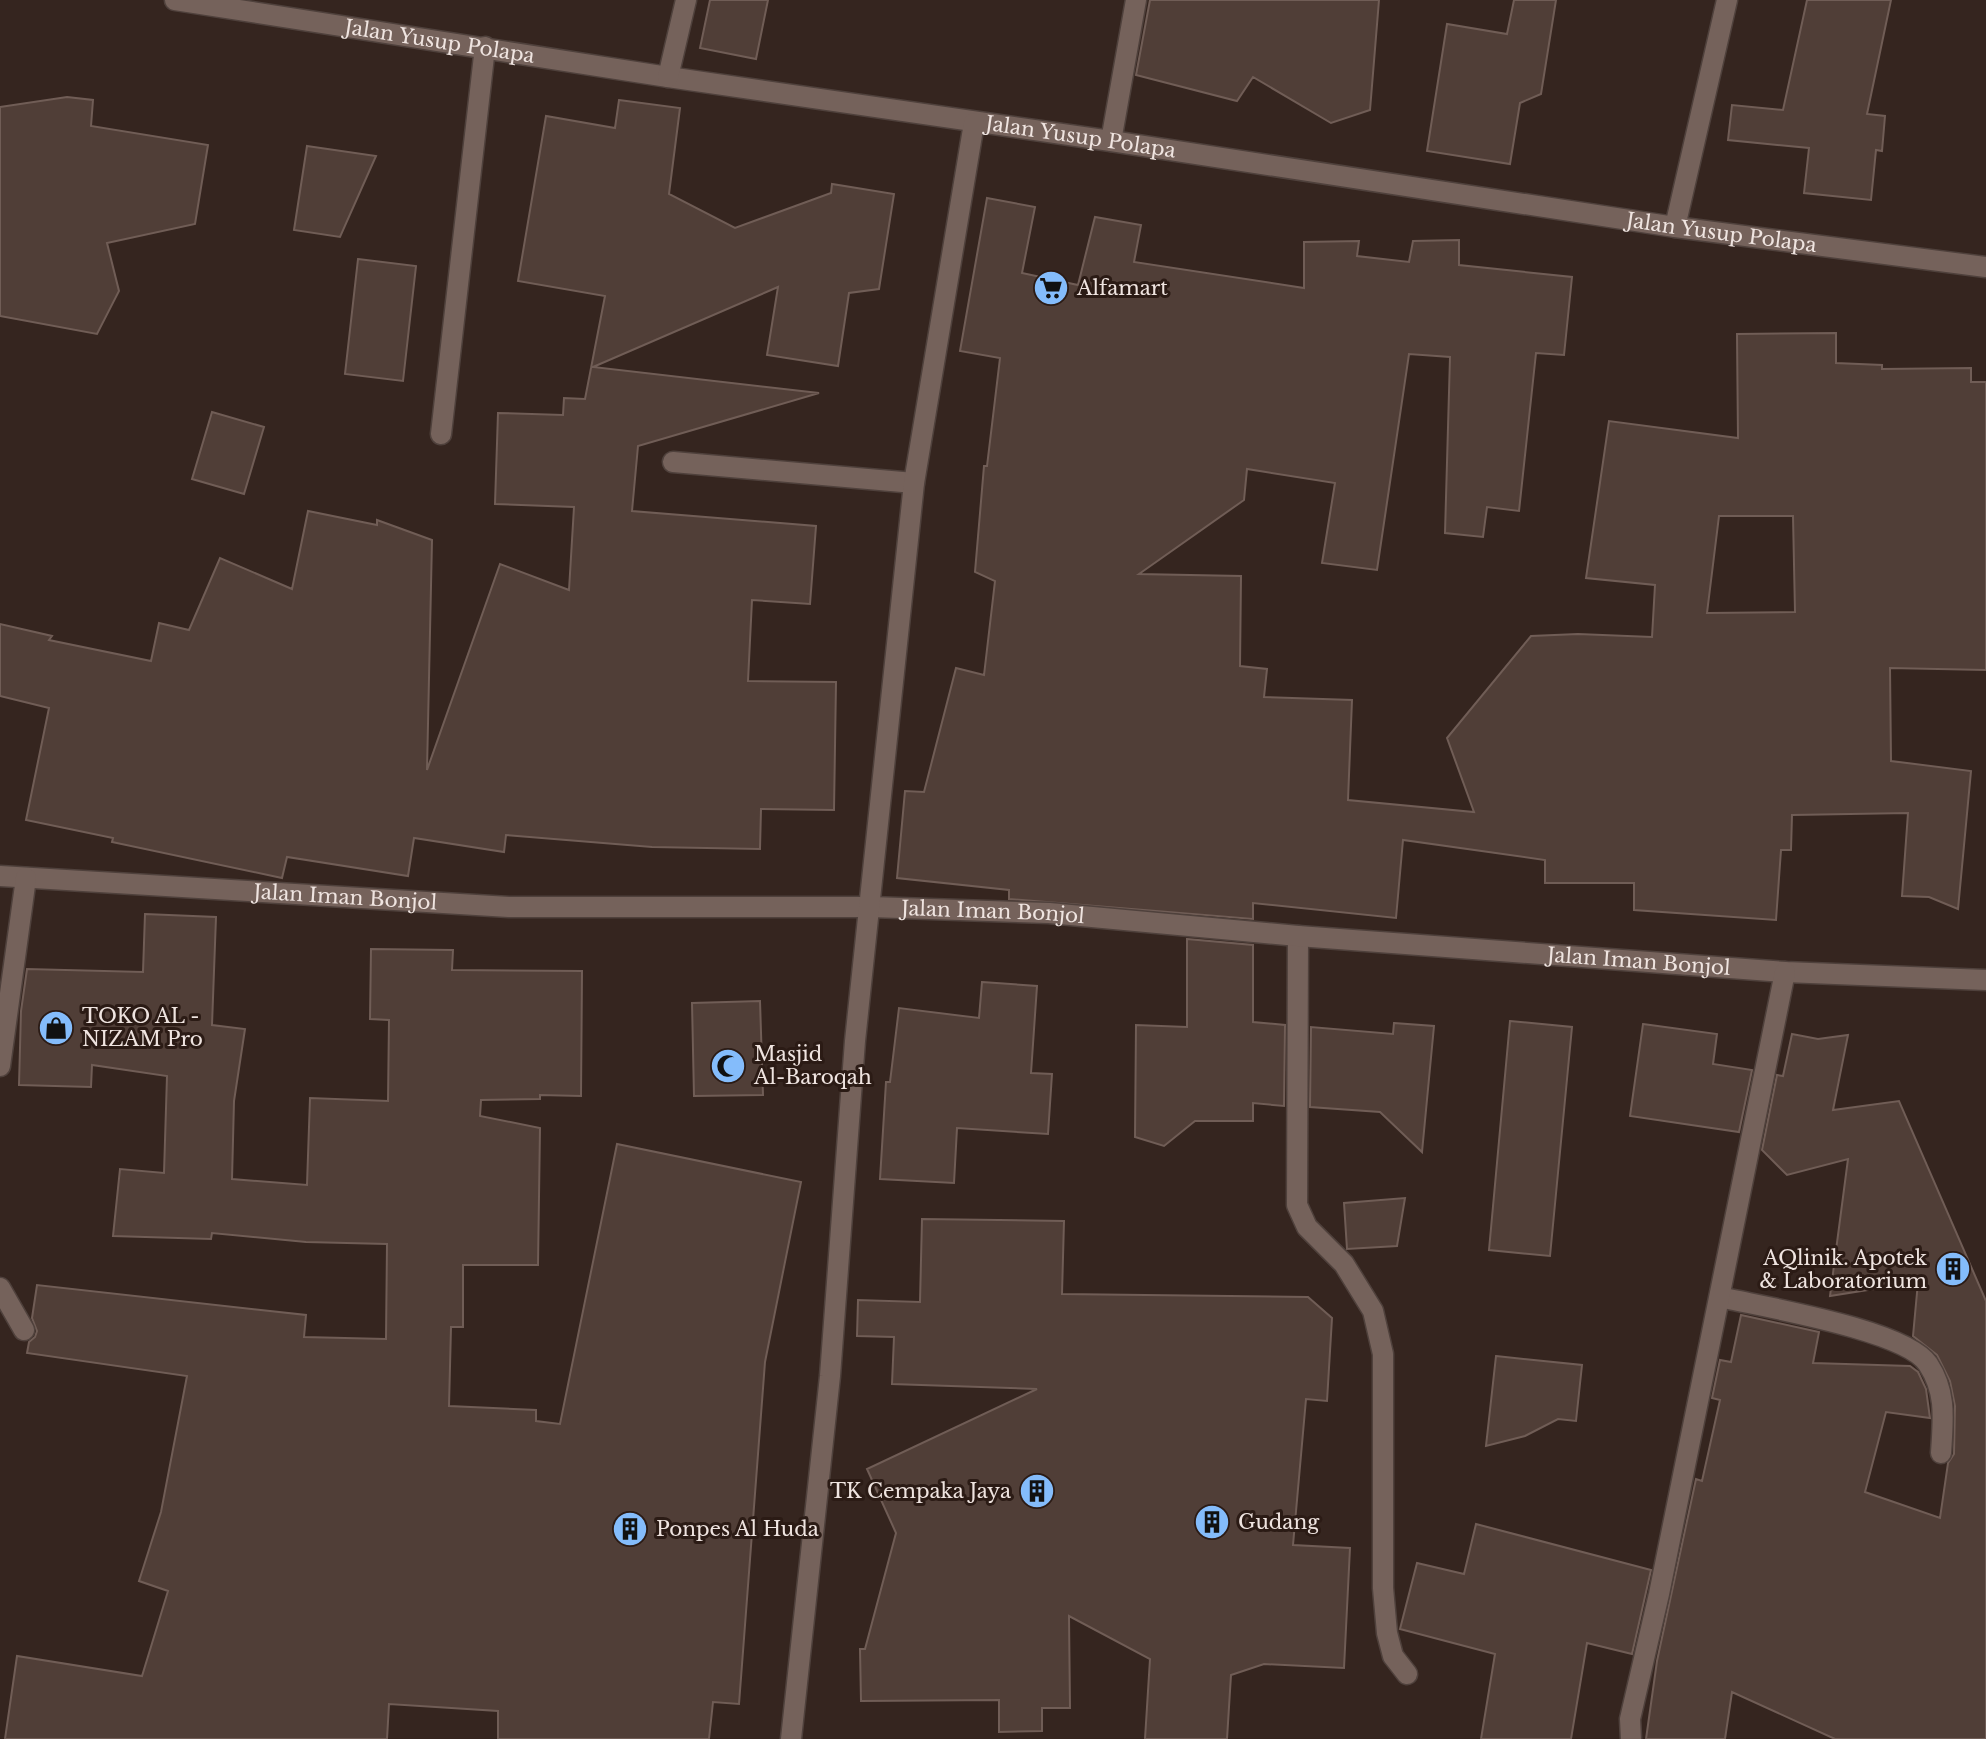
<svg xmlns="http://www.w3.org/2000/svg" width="1986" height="1739" font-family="'Libre Baskerville',serif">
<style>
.building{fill:#503e37;stroke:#705d56;stroke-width:2;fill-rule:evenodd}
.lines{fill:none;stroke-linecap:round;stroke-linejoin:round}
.lane-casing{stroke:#4f413c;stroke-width:23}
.street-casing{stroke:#4f413c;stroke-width:23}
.lane{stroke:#75625b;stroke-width:20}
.street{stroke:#75625b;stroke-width:20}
.labels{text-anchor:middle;stroke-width:6;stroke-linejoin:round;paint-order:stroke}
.street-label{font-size:20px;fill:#efe4e0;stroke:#2b1b15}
.poi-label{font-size:20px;fill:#efe4e0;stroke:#2b1b15;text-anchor:start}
</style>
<rect width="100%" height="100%" fill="#35251f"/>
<path class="building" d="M 710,0 L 768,0 L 756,59 L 700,48 Z
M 1150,0 L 1379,0 L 1370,110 L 1331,123 L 1253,77 L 1237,101 L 1136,75 Z
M 1514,0 L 1556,0 L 1541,94 L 1520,103 L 1510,164 L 1427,151 L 1447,24 L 1507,34 Z
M 1807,0 L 1891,0 L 1867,114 L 1885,116 L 1882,151 L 1876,150 L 1871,200 L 1804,193 L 1809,148 L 1728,140 L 1732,105 L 1783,110 Z
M 67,97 L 93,100 L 91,126 L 208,145 L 195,224 L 107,243 L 119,291 L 97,334 L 0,316 L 0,107 Z
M 619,100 L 680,108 L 669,194 L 735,228 L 831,193 L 832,184 L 894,194 L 879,289 L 849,293 L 838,366 L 767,355 L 778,287 L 593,367 L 819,393 L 638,446 L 632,511 L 816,526 L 810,604 L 752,600 L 748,681 L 836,682 L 834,810 L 761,809 L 760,849 L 652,847 L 506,835 L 504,852 L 414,838 L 408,876 L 287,857 L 282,878 L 112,842 L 113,838 L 26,820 L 49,708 L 0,696 L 0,624 L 52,636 L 49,640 L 151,661 L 159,623 L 189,630 L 220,558 L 292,589 L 308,511 L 377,525 L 377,520 L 432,540 L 427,770 L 500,564 L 569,590 L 574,507 L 495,504 L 498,413 L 563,415 L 564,398 L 585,399 L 605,296 L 518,281 L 546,116 L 615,128 Z
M 307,146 L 376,156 L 340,237 L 294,230 Z
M 987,198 L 1035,207 L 1022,273 L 1078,285 L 1095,217 L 1141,225 L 1134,262 L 1304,288 L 1304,242 L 1359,241 L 1357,256 L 1409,262 L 1413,241 L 1459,240 L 1459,265 L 1572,277 L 1564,355 L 1536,353 L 1519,511 L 1487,507 L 1483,537 L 1445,533 L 1450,357 L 1409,354 L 1377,570 L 1322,563 L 1335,483 L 1247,469 L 1244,500 L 1139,574 L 1241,576 L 1240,666 L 1267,669 L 1264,697 L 1352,700 L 1348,800 L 1474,812 L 1447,738 L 1531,636 L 1578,634 L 1652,637 L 1655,585 L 1586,578 L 1609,421 L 1738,438 L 1737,334 L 1836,333 L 1836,363 L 1882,365 L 1882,369 L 1971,368 L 1971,382 L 1986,382 L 1986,670 L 1890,668 L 1891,761 L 1971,771 L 1958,909 L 1929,897 L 1902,896 L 1908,813 L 1792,815 L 1791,850 L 1781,850 L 1776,920 L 1634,910 L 1634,883 L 1545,883 L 1545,860 L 1403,840 L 1396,918 L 1253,903 L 1253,919 L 1009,899 L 1009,890 L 897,878 L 905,791 L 924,792 L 956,668 L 984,675 L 995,581 L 975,572 L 984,466 L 987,466 L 1000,358 L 960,351 ZM 1719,516 L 1793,516 L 1795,612 L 1707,613 Z
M 358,259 L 416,266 L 403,381 L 345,374 Z
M 212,412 L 264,427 L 244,494 L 192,479 Z
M 145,914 L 216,917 L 212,1025 L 245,1029 L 234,1101 L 232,1179 L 307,1185 L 310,1098 L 388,1101 L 389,1020 L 370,1019 L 371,949 L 453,950 L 452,970 L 582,971 L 581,1096 L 540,1095 L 540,1099 L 481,1100 L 480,1116 L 540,1128 L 538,1265 L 463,1265 L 463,1327 L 451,1327 L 449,1406 L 536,1410 L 536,1421 L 560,1424 L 617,1144 L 801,1182 L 765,1362 L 739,1704 L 713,1702 L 709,1739 L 498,1739 L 498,1711 L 389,1704 L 387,1739 L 5,1739 L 17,1656 L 142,1676 L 168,1591 L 139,1581 L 161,1512 L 187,1376 L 27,1353 L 29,1342 L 35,1337 L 37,1331 L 32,1318 L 37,1285 L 306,1315 L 304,1337 L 386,1339 L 387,1244 L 306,1242 L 212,1233 L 211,1239 L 113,1236 L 120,1169 L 164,1173 L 167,1076 L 92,1065 L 91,1087 L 19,1085 L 21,1011 L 27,969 L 143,972 Z
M 1187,939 L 1253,945 L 1253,1022 L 1285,1025 L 1284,1106 L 1253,1103 L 1253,1121 L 1195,1121 L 1164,1146 L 1135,1137 L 1136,1025 L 1187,1027 Z
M 982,982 L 1037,986 L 1031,1073 L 1052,1074 L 1048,1134 L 957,1128 L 954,1183 L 880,1179 L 886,1082 L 890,1082 L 899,1008 L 979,1018 Z
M 760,1001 L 763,1095 L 694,1096 L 692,1003 Z
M 1510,1021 L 1572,1027 L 1550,1256 L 1489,1250 Z
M 1394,1023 L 1434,1026 L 1422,1152 L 1380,1112 L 1310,1107 L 1311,1027 L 1393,1034 Z
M 1643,1024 L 1717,1034 L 1713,1064 L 1752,1070 L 1739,1132 L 1630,1116 Z
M 1792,1034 L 1818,1039 L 1848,1035 L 1833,1110 L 1899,1101 L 1986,1301 L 1986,1739 L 1835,1739 L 1732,1692 L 1725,1739 L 1646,1739 L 1657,1661 L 1696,1479 L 1702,1481 L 1720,1400 L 1712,1398 L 1720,1360 L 1731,1362 L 1741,1315 L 1819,1332 L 1813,1363 L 1910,1366 L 1918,1372 L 1926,1389 L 1930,1418 L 1886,1412 L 1865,1492 L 1940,1518 L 1948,1463 L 1954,1454 L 1955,1406 L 1950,1381 L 1937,1355 L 1913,1336 L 1918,1282 L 1830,1296 L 1848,1159 L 1787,1175 L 1762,1150 L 1777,1075 L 1783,1076 Z
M 1405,1198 L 1397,1246 L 1347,1249 L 1344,1203 Z
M 922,1219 L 1064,1221 L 1062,1294 L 1308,1297 L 1332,1318 L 1327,1401 L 1306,1399 L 1293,1545 L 1350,1548 L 1344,1668 L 1264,1664 L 1231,1675 L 1227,1739 L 1145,1739 L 1150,1659 L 1069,1616 L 1070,1708 L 1042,1708 L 1042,1731 L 999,1732 L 999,1700 L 861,1701 L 860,1649 L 865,1649 L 896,1533 L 867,1469 L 1037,1389 L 892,1384 L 894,1337 L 857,1336 L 858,1300 L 920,1302 Z
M 1496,1356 L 1582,1365 L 1576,1421 L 1558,1419 L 1525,1436 L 1486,1446 Z
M 1476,1524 L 1651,1570 L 1632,1654 L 1587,1643 L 1571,1739 L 1481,1739 L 1495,1654 L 1400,1629 L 1417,1563 L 1464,1574 Z"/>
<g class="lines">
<g class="lane-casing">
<path id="lane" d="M 1298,936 L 1297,1205 L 1307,1227 L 1344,1264 L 1373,1311 L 1383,1354 L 1383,1588 L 1387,1633 L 1393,1656 L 1407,1674"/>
</g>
<g class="street-casing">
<g id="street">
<path id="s1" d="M 175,0 L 668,77 L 1111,141 L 1675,227 L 1986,267"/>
<path d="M 668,77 L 686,0"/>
<path d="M 1111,141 L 1136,0"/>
<path d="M 1675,227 L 1727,0"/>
<path d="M 441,434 L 485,47"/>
<path d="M 673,462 L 914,483"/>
<path id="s2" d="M 0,876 L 509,907 L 871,907 L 1049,913 L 1298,936 L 1785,972 L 1986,980"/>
<path d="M 0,1066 L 26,878"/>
<path d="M 0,1288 L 24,1330"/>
<path d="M 1720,1297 C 1763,1307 1906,1330 1928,1364 C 1947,1393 1943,1420 1941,1453"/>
<path d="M 791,1739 L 830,1376 L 855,1041 L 914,483 L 974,123"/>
<path d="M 1631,1739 L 1630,1719 L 1659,1594 L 1785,972"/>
</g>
</g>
<use href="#lane" class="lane"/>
<use href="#street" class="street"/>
</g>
<defs>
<g id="supermarket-disc" transform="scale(1.8)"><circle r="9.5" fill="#84bcfb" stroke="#2b1b15"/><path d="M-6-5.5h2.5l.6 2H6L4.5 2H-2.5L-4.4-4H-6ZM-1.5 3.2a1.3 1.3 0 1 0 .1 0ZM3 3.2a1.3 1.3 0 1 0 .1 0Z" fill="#111"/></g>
<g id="shop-disc" transform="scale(1.8)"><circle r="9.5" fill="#84bcfb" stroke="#2b1b15"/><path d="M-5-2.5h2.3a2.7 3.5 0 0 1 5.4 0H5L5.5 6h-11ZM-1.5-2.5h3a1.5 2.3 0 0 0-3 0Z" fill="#111"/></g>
<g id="mosque-disc" transform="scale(1.8)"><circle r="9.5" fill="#84bcfb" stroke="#2b1b15"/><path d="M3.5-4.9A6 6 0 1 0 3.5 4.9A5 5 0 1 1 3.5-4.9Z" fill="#111"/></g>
<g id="building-disc" transform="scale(1.8)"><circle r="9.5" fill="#84bcfb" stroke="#2b1b15"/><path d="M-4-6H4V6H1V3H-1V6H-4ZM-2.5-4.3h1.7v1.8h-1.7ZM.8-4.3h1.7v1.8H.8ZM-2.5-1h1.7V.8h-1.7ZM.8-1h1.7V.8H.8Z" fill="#111"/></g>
</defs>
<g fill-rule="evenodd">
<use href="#supermarket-disc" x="1051" y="288"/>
<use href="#shop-disc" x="56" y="1028"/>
<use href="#mosque-disc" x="728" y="1066"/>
<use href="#building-disc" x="1953" y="1269"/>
<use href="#building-disc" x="1037" y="1491"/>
<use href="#building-disc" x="1212" y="1522"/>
<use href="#building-disc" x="630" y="1529"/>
</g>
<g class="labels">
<g class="street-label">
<text dy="7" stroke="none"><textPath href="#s1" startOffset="268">Jalan Yusup Polapa</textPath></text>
<text dy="7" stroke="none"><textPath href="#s1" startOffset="916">Jalan Yusup Polapa</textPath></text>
<text dy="7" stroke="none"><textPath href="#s1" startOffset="1564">Jalan Yusup Polapa</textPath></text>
<text dy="7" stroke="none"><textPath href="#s2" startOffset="346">Jalan Iman Bonjol</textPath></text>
<text dy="7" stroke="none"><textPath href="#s2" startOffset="994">Jalan Iman Bonjol</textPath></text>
<text dy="7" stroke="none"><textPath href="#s2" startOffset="1642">Jalan Iman Bonjol</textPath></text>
</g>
<g class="poi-label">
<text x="1077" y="295">Alfamart</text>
<text x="82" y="1023">TOKO AL -<tspan x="82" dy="23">NIZAM Pro</tspan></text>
<text x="754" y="1061">Masjid<tspan x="754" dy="23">Al-Baroqah</tspan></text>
<text x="1927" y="1265" text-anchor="end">AQlinik. Apotek<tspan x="1927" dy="23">&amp; Laboratorium</tspan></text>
<text x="1011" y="1498" text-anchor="end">TK Cempaka Jaya</text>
<text x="1238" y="1529">Gudang</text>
<text x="656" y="1536">Ponpes Al Huda</text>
</g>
</g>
</svg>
